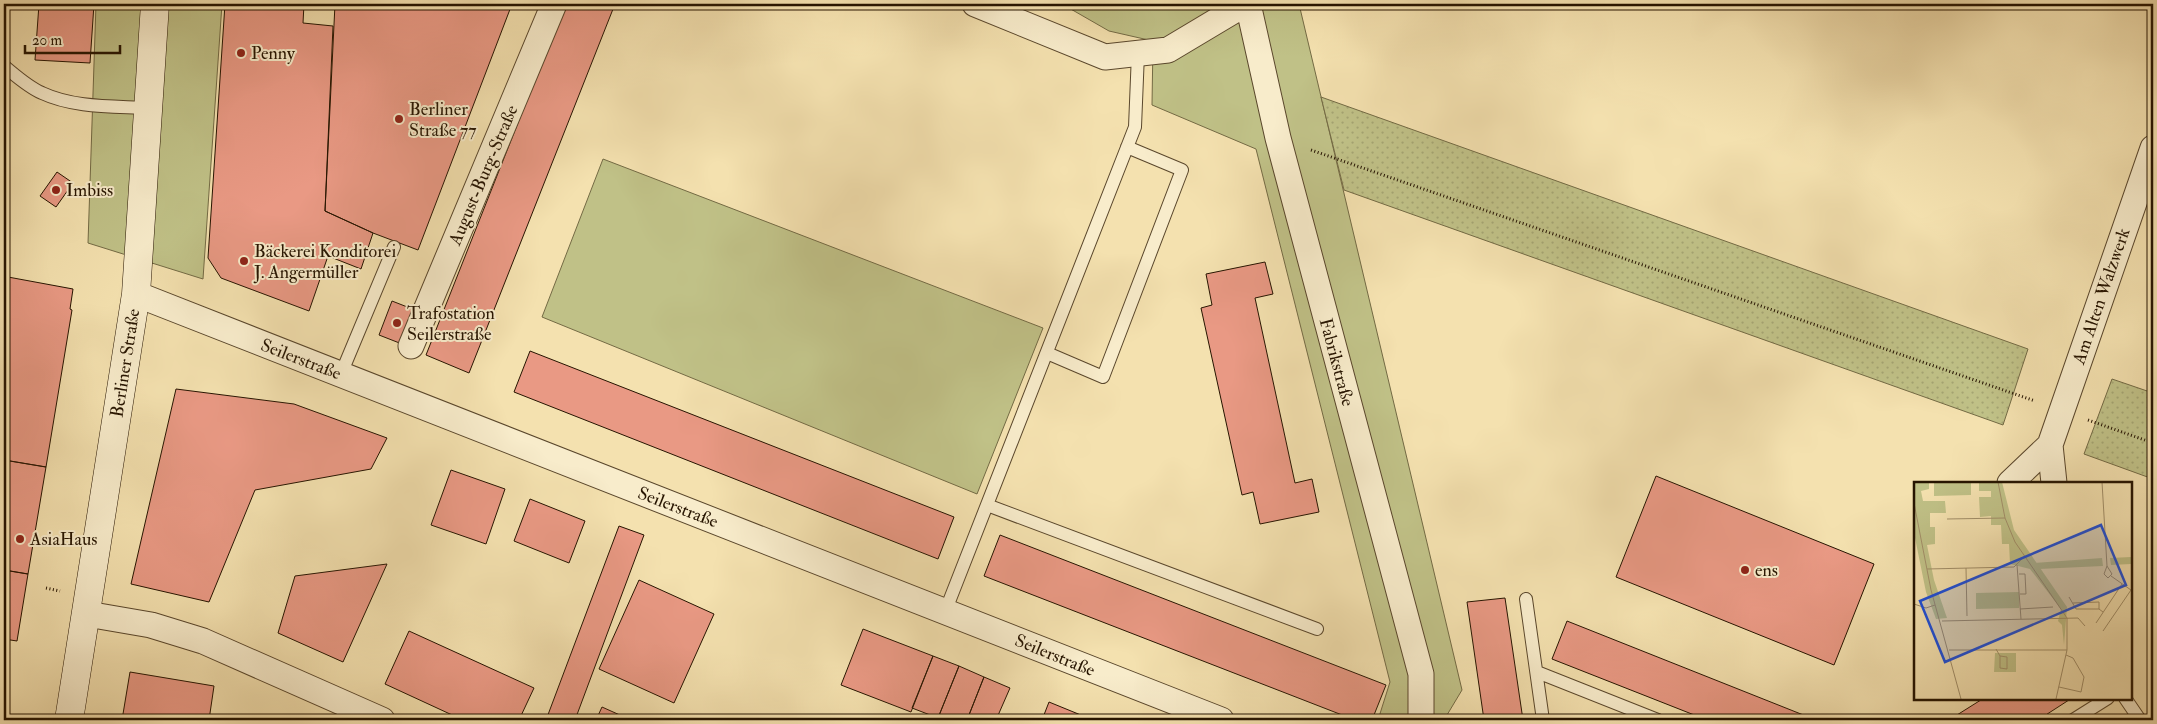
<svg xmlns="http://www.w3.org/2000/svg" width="2157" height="724" font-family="'IM FELL Double Pica',serif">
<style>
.green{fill:#c0c187;stroke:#736a44}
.park{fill:url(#park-dots);stroke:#736a44}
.building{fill:#e99984;stroke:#261400}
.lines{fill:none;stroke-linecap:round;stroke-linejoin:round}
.service-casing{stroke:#5a472c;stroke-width:14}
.minor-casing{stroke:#5a472c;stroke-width:27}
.secondary-casing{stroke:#261400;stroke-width:29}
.path{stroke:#261400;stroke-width:3;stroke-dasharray:1 2.5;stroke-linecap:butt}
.service{stroke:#f8eccb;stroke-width:12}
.minor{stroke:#f8eccb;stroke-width:25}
.secondary{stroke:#f8eccb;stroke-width:28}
.poi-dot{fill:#8f2418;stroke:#f8eccb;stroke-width:2}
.labels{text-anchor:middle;stroke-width:4;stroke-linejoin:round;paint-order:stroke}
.poi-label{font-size:18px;fill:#261400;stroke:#f8eccb;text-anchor:start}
.street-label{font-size:18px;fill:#261400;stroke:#f8eccb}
.inset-road{fill:none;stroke:#a28f69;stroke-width:1}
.view{fill:#1d4ed8;fill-opacity:0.15;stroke:#1d4ed8;stroke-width:2.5}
.inset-edge{fill:none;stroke:#261400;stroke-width:2.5}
</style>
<defs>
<pattern id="park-dots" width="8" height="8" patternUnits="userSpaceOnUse" patternTransform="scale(1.25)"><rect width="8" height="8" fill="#c0c187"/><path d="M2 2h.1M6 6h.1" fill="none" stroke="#a5a573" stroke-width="1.8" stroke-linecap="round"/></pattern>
</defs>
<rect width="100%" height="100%" fill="#f4e1af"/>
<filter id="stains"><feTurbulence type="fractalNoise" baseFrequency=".004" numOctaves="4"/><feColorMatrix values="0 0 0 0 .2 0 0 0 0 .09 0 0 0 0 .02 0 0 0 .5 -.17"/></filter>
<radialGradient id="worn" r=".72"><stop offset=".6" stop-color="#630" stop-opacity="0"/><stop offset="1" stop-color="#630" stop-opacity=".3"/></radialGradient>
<path class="green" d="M 96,4 L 222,4 L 203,279 L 88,243 Z
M 1071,4 L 1299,4 L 1462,690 L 1444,720 L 1378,720 L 1390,682 L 1256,149 L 1152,105 L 1153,41 L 1109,31 L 1069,8 Z
M 603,159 L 1043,328 L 977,494 L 542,317 Z"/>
<path class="park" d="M 1321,97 L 2028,349 L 2003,425 L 1344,190 Z
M 2112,379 L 2153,393 L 2153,479 L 2084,454 Z"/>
<path class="building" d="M 39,4 L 94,4 L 90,63 L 35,60 Z
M 225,4 L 304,4 L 303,23 L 333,26 L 325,211 L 373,233 L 361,269 L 328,256 L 309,311 L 221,278 L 208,258 Z
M 335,4 L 512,4 L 418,250 L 373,233 L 325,211 Z
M 565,4 L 615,4 L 469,373 L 426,355 Z
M 57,172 L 73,183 L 56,207 L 40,196 Z
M 1265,262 L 1273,294 L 1255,298 L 1295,483 L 1312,479 L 1319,512 L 1260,524 L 1253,492 L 1242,495 L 1201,308 L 1212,305 L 1206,274 Z
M 8,277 L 73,289 L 70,309 L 72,310 L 46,467 L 4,460 L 4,302 Z
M 392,301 L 415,310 L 402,344 L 379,335 Z
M 530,351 L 954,517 L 938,559 L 514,392 Z
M 176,389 L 294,404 L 387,438 L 371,469 L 255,490 L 209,602 L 131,584 Z
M 4,460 L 46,467 L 28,574 L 4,570 Z
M 451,470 L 505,489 L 486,544 L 431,525 Z
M 1656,476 L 1874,564 L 1834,665 L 1616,577 Z
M 530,499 L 585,521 L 569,563 L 514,541 Z
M 619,526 L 644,535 L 575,720 L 546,720 Z
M 1000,535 L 1386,685 L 1372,720 L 1355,720 L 984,576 Z
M 387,564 L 343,662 L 278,633 L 295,576 Z
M 4,570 L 28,574 L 17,641 L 4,639 Z
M 639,580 L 714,614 L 674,703 L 599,669 Z
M 1505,598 L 1523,720 L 1484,720 L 1467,602 Z
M 1567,621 L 1816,720 L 1707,720 L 1552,659 Z
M 863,629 L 933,656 L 911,712 L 841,685 Z
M 409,631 L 534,688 L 519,720 L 463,720 L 385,684 Z
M 933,656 L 959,666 L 938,718 L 912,708 Z
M 959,666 L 984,677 L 967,720 L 943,720 L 938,718 Z
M 130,672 L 214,686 L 209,720 L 122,720 Z
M 984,677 L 1010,688 L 996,720 L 967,720 Z
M 1984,698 L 2072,698 L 2038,720 L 1949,720 Z
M 1049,702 L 1093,720 L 1042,720 Z
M 602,707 L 631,720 L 596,720 Z"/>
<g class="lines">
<g class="service-casing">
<path id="service" d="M 4,66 C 15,75 28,87 42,93 C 74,108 113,106 148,108
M 1047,353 L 1103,377 L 1182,170 L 1127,147
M 341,374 L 394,247
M 987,505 L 1317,629
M 1526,599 L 1543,720
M 945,612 L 1135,127 L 1138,53
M 1537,672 L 1658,720
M 2125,698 L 2140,720
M 2073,720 L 2108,698"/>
</g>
<g class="minor-casing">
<path id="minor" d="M 975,4 L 1105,57 L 1168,50 L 1245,4
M 1248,4 L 1278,138 L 1421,674 L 1421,720
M 136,294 L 1221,720
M 411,346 L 554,4
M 2050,445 L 2153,148
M 2010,483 L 2050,445 L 2054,483
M 87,614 L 151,625 L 203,641 L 382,720"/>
</g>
<g class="secondary-casing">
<path id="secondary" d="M 69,720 L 136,294 L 155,4"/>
</g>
<path class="path" d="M 1311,150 L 2035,401
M 2088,420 L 2153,443
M 46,588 L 60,591"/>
<use href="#service" class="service"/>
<use href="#minor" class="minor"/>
<use href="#secondary" class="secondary"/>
</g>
<g class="poi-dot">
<circle cx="241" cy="53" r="5"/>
<circle cx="399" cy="119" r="5"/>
<circle cx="56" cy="190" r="5"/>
<circle cx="244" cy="261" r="5"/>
<circle cx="397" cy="323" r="5"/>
<circle cx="20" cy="539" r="5"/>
<circle cx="1745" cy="570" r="5"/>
</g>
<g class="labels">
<g class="poi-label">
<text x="251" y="59">Penny</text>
<text x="409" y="115">Berliner<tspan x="409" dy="21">Straße 77</tspan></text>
<text x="66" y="196">Imbiss</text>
<text x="254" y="257">Bäckerei Konditorei<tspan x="254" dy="21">J. Angermüller</tspan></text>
<text x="407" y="319">Trafostation<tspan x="407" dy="21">Seilerstraße</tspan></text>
<text x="30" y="545">AsiaHaus</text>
<text x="1755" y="576">ens</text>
</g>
<g class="street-label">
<text transform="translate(483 175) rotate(-67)" y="6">August-Burg-Straße</text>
<text transform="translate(2101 296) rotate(-71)" y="6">Am Alten Walzwerk</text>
<text transform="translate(301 359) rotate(21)" y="6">Seilerstraße</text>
<text transform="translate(1337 362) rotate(75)" y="6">Fabrikstraße</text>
<text transform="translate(125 363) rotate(-81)" y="6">Berliner Straße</text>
<text transform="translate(678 507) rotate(21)" y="6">Seilerstraße</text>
<text transform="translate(1055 655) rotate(22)" y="6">Seilerstraße</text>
</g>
</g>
<g transform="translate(1914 482)">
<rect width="218" height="218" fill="#f4e1af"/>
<path d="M 0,0 L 15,0 L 15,7 L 7,9 L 9,19 L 31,19 L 32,31 L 16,31 L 16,45 L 21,45 L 21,62 L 13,63 L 20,98 L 33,136 L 22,137 L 12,110 L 0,51 ZM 20,0 L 57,0 L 57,13 L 20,14 ZM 65,0 L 88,0 L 100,48 L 153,125 L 150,163 L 148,143 L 144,139 L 147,127 L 116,87 L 96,82 L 95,62 L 88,62 L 87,43 L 77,43 L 77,34 L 66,35 L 65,15 L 77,15 L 77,9 L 65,9 ZM 105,110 L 105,126 L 62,127 L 62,111 Z" fill="#c0c187"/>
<path d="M 217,75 L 217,82 L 197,83 L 196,76 ZM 188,76 L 189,84 L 125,87 L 120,81 ZM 81,171 L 102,171 L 102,190 L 80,190 Z" fill="#c0c187"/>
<path class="inset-road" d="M 84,0 L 91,36 L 101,60 L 153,136 L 153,168 L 142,217M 188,0 L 193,84M 0,21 L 17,108 L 47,217M 33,37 L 91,36M 103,83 L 107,137M 193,84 L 198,92 L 194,96 L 190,92 ZM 52,86 L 53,134M 13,87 L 100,85 L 110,75M 105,92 L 111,92 L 112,112 L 106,112M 155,115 L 162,127 L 185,127 L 189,130M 159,121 L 185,120 L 185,127M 0,122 L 12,126 L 21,123M 106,127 L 139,125M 28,139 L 164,136 L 171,144M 182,141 L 208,102M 189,149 L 217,108 L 197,94M 82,167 L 86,174 L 86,186 L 93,187 L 93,175 L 86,174M 35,168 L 153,168M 145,205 L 167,210 L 170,195 L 159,176 L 152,173"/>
<path class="view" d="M 187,43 L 212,103 L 31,180 L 6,119 Z"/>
<rect width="218" height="218" class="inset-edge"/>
</g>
<rect width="2157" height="724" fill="none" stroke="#f4e1af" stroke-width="20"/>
<rect x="5" y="5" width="2147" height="714" fill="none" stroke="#261400" stroke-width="2.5"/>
<rect x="10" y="10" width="2137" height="704" fill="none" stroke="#261400"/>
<path d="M25 45v8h95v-8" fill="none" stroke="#261400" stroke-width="2.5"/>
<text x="32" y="45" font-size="15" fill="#261400" stroke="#f8eccb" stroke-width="4" paint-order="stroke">20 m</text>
<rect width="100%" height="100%" filter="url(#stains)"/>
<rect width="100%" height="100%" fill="url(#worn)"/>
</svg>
